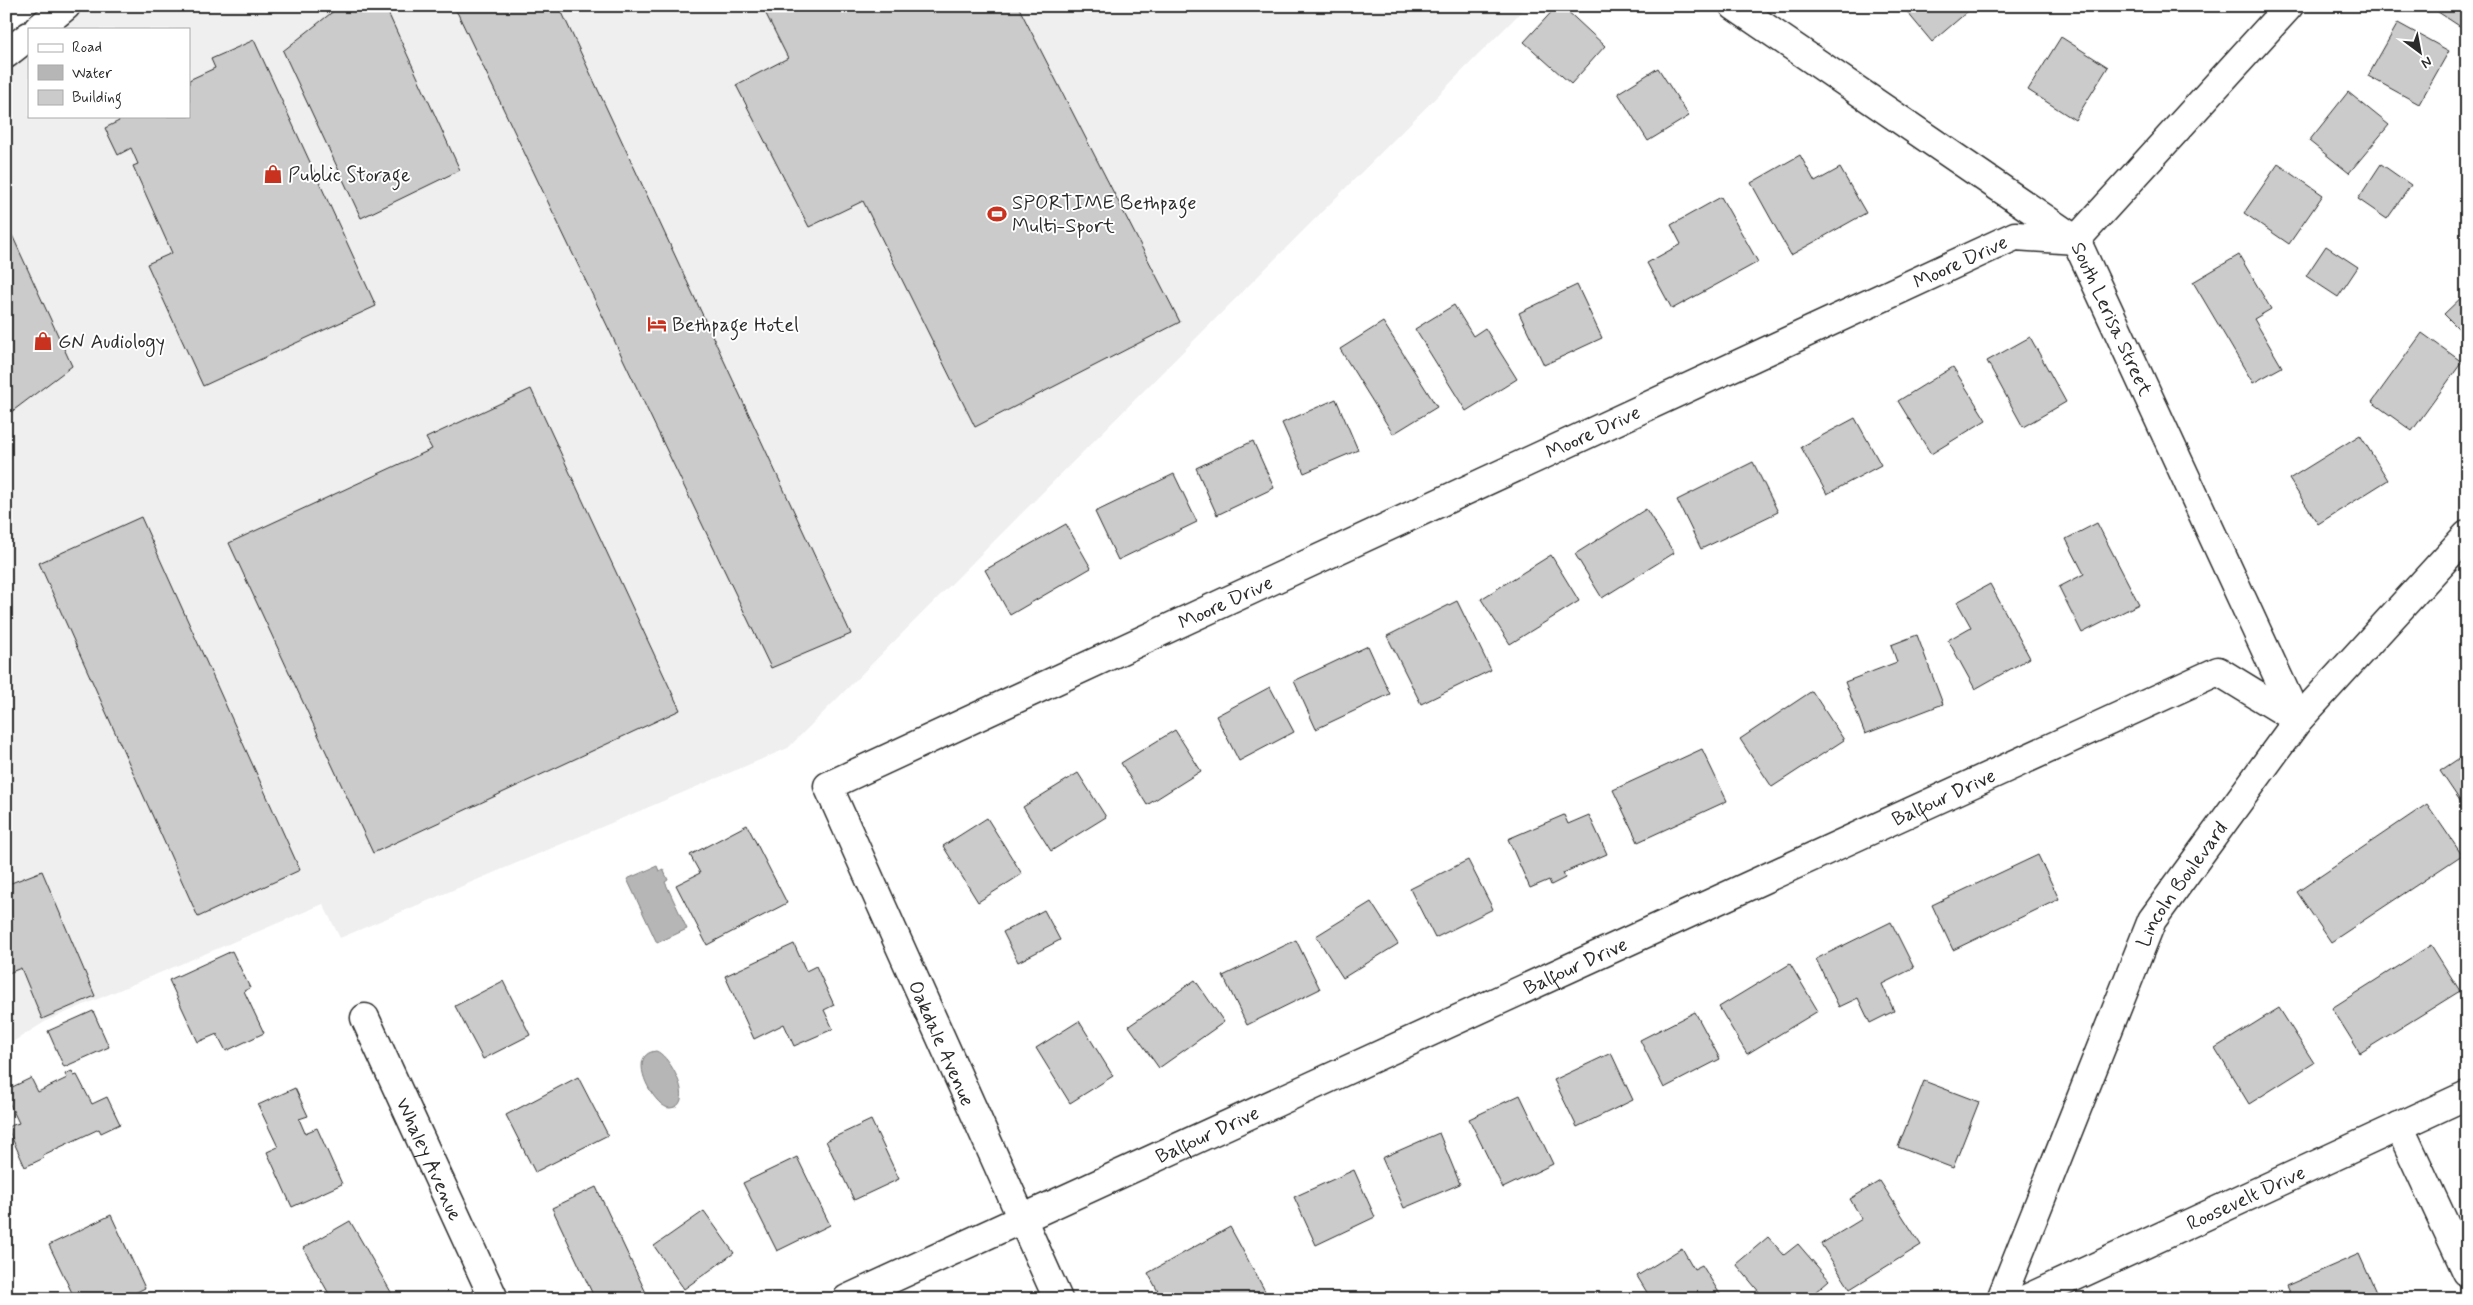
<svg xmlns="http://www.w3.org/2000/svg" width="2473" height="1305" font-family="Mynerve,sans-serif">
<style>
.built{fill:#efefef}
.water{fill:#b6b6b6;stroke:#7e7e7e}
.building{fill:#cbcbcb;stroke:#2b2b2b}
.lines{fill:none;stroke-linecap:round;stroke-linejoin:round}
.minor-casing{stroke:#2b2b2b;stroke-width:31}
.primary-casing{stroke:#2b2b2b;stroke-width:31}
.minor{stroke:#fff;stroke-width:28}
.primary{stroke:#fff;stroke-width:28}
.labels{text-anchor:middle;stroke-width:4;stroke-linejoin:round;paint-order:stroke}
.poi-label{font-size:20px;fill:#2b2b2b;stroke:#fff;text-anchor:start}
.street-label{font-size:20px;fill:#2b2b2b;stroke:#fff}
</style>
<rect width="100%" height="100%" fill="#fff"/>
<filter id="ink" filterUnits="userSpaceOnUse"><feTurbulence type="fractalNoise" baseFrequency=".02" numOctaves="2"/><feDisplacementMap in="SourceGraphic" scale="10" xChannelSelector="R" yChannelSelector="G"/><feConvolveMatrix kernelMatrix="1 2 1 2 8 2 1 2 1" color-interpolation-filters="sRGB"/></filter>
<g filter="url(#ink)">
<path class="built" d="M 89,6 L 1527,6 L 788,748 L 340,938 L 323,904 L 48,1020 L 6,1046 L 6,71 L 29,54 L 29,116 L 189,116 L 189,29 L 61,29 Z"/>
<path class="water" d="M 657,866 L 659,871 L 663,869 L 668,880 L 665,882 L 687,929 L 657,943 L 627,879 Z
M 656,1051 C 670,1055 697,1106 670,1108 C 655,1109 624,1054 656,1051 Z"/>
<path class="building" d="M 340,6 L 385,6 L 460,170 L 361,218 L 283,51 Z
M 452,6 L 559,6 L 851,634 L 771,668 L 458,14 Z
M 762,6 L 1018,6 L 1180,322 L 975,427 L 863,201 L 809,227 L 736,85 L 788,58 Z
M 1557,6 L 1562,6 L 1605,46 L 1571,84 L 1524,42 Z
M 1902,6 L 1974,6 L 1932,42 Z
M 2433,6 L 2467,6 L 2467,31 L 2432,8 Z
M 2398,23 L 2449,51 L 2419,104 L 2368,76 Z
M 2061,37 L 2108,67 L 2075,120 L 2028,90 Z
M 254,40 L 376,306 L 203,386 L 147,264 L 172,253 L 133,166 L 138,164 L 131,148 L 118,155 L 105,128 L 119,121 L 117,116 L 189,116 L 189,80 L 215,68 L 211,59 Z
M 1658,68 L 1689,116 L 1648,141 L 1618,93 Z
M 2348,92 L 2389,125 L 2349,173 L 2309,141 Z
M 1800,155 L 1815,182 L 1840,168 L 1866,213 L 1791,255 L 1751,183 Z
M 2278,164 L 2323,195 L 2289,244 L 2244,213 Z
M 2381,164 L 2411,185 L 2387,219 L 2358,199 Z
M 1721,197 L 1758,262 L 1672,309 L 1647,263 L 1681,244 L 1671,225 Z
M 12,235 L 72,366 L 6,416 L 6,239 Z
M 2326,246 L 2358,267 L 2338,297 L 2306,276 Z
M 2239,255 L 2271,309 L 2254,319 L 2282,367 L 2253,383 L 2193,282 Z
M 1577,285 L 1602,338 L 1544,365 L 1519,313 Z
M 2467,292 L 2467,337 L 2444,314 Z
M 1454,305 L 1473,336 L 1485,328 L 1517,379 L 1466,411 L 1415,329 Z
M 1383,322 L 1437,407 L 1393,434 L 1340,349 Z
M 2422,333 L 2462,362 L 2412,431 L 2372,402 Z
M 2030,337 L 2066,402 L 2023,427 L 1987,361 Z
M 1953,367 L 1986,420 L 1931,454 L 1898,401 Z
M 531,389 L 680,710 L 373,853 L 229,543 L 432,449 L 426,438 Z
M 1336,399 L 1358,450 L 1304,473 L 1282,423 Z
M 1855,418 L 1881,465 L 1827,494 L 1801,447 Z
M 2360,435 L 2388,480 L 2318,524 L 2289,479 Z
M 1253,441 L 1274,488 L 1217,515 L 1196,468 Z
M 1753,462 L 1778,512 L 1701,549 L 1677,500 Z
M 1174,474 L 1197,522 L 1118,560 L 1095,512 Z
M 1646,509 L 1674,553 L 1602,598 L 1575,554 Z
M 141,517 L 300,870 L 198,917 L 39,563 Z
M 2097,523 L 2139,604 L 2082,633 L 2059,587 L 2084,574 L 2066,539 Z
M 1066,524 L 1091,568 L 1010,615 L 985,570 Z
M 1551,555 L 1579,601 L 1510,644 L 1481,599 Z
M 1990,584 L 2030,658 L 1975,689 L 1948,640 L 1971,627 L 1957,602 Z
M 1457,601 L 1491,670 L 1421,704 L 1387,636 Z
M 1917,635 L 1943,704 L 1865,734 L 1845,682 L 1897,662 L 1891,645 Z
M 1368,646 L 1390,694 L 1316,729 L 1294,681 Z
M 1270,687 L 1294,732 L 1239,761 L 1216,716 Z
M 1812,691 L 1844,740 L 1772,787 L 1740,739 Z
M 1175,730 L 1201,771 L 1147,805 L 1121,763 Z
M 1702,749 L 1727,801 L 1638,842 L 1613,790 Z
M 2467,753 L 2467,811 L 2440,771 Z
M 1078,773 L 1106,817 L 1051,851 L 1023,807 Z
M 2427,804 L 2462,855 L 2331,942 L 2297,892 Z
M 1564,815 L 1568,824 L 1589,815 L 1607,854 L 1563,873 L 1565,878 L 1551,885 L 1549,880 L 1530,888 L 1508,839 Z
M 987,818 L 1022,874 L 978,902 L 943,846 Z
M 747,825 L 787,903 L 707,945 L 676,885 L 700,873 L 690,855 Z
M 2038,855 L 2059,899 L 1953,950 L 1932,905 Z
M 1468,860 L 1493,909 L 1435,938 L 1410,889 Z
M 42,871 L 95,996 L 42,1019 L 21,968 L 6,974 L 6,949 L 11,947 L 6,936 L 6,885 Z
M 1371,902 L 1398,944 L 1343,978 L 1316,936 Z
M 1044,910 L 1060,940 L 1018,962 L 1003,932 Z
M 1891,922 L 1914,968 L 1882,984 L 1894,1011 L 1870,1023 L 1858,998 L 1839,1007 L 1816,959 Z
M 1296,940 L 1320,989 L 1247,1025 L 1223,976 Z
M 794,944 L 806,971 L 816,966 L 834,1005 L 824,1010 L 833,1029 L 794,1046 L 784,1024 L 754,1039 L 725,976 Z
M 2431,945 L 2460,991 L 2360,1053 L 2332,1008 Z
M 232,951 L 250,988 L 244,991 L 264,1033 L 226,1051 L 217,1034 L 198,1042 L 169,980 Z
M 1790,964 L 1818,1011 L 1747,1054 L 1719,1007 Z
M 1195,980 L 1224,1022 L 1159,1068 L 1129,1026 Z
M 503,981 L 530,1035 L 483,1059 L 455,1006 Z
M 2279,1008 L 2314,1063 L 2249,1104 L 2215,1048 Z
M 93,1011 L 109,1047 L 64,1067 L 48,1031 Z
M 1695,1012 L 1720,1059 L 1664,1088 L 1640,1040 Z
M 1079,1021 L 1113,1076 L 1070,1103 L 1036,1048 Z
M 1611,1053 L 1633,1100 L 1577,1127 L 1554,1080 Z
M 72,1071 L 74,1076 L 77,1075 L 92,1104 L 107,1097 L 120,1124 L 101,1133 L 99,1129 L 43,1155 L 44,1158 L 25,1167 L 7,1127 L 19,1123 L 6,1096 L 6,1090 L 31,1078 L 38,1092 L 67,1078 L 65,1074 Z
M 578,1077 L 608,1135 L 535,1172 L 506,1115 Z
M 1924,1081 L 1979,1102 L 1953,1168 L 1898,1147 Z
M 295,1088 L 308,1116 L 299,1119 L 305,1133 L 317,1128 L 342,1184 L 292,1207 L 267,1152 L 278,1147 L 258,1105 Z
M 1520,1095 L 1553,1164 L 1503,1188 L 1469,1119 Z
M 871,1120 L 899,1179 L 854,1200 L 826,1141 Z
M 1439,1133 L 1460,1184 L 1404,1208 L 1382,1158 Z
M 797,1157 L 830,1225 L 777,1251 L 743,1183 Z
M 1354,1170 L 1375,1217 L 1316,1245 L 1294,1197 Z
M 1880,1181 L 1921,1245 L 1850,1289 L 1821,1244 L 1862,1219 L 1850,1199 Z
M 596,1187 L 648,1297 L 643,1299 L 595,1299 L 552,1208 Z
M 704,1211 L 734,1253 L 684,1289 L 654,1246 Z
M 111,1215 L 145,1288 L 123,1299 L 75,1299 L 49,1245 Z
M 350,1221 L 395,1299 L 332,1299 L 303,1248 Z
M 1230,1227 L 1265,1291 L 1251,1299 L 1162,1299 L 1148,1273 Z
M 1768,1237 L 1784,1255 L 1798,1244 L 1829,1280 L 1807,1299 L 1765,1299 L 1736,1264 Z
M 1682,1248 L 1694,1269 L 1702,1265 L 1723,1299 L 1651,1299 L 1637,1276 Z
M 2359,1254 L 2379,1299 L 2292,1299 L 2286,1286 Z"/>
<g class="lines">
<g class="minor-casing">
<g id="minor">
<path id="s1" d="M 1734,6 L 2076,240 L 2298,720"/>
<path id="s2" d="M 365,1018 L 494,1299"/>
<path d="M 2399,1126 L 2467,1272"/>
<path id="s3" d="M 847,1299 L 2218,671 L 2298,720"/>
<path id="s4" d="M 1058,1299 L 828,786 L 2015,236 L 2076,240 L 2289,6"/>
<path id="s5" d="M 2001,1299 L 2152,920 L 2298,720 L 2467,535"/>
<path id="s6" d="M 2026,1299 L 2467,1095"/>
</g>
</g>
<g class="primary-casing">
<path id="primary" d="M 38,29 L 66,6
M 6,54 L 29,36"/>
</g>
<use href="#minor" class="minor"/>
<use href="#primary" class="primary"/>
</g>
</g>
<defs>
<g id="shop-bare" transform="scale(1.5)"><path d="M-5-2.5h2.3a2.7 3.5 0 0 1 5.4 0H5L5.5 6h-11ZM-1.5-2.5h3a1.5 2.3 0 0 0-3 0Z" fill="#c8321e" stroke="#fff" stroke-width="2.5" paint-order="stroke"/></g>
<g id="stadium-bare" transform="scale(1.5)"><path d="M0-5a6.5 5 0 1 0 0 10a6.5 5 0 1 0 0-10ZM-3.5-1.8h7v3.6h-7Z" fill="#c8321e" stroke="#fff" stroke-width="2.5" paint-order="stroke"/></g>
<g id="hotel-bare" transform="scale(1.5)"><path d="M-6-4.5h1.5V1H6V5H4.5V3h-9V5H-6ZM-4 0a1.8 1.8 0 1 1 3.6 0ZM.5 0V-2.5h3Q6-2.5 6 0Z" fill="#c8321e" stroke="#fff" stroke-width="2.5" paint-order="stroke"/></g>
</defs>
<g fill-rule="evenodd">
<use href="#shop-bare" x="273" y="174"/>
<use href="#stadium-bare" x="997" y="214"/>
<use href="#hotel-bare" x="657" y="324"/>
<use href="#shop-bare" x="43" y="341"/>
</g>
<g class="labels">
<g class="poi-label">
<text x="288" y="181">Public Storage</text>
<text x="1012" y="209">SPORTIME Bethpage<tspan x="1012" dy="23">Multi-Sport</tspan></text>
<text x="672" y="331">Bethpage Hotel</text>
<text x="58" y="348">GN Audiology</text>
</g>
<g class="street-label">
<text dy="7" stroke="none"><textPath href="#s4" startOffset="1810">Moore Drive</textPath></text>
<text dy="7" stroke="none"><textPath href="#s1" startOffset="501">South Lerisa Street</textPath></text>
<text dy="7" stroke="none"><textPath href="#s4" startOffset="1405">Moore Drive</textPath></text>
<text dy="7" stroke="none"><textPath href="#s4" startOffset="1000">Moore Drive</textPath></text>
<text dy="7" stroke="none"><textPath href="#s3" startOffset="1206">Balfour Drive</textPath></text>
<text dy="7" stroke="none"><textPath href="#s5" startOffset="454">Lincoln Boulevard</textPath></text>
<text dy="7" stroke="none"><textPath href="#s3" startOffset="801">Balfour Drive</textPath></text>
<text transform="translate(942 1043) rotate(66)" y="7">Oakdale Avenue</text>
<text dy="7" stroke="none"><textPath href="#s3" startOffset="396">Balfour Drive</textPath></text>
<text dy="7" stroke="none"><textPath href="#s2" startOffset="155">Whaley Avenue</textPath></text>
<text dy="7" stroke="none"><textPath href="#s6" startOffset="242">Roosevelt Drive</textPath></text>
</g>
</g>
<rect width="2473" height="1305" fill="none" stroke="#fff" stroke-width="25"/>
<rect x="12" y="12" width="2448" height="1280" fill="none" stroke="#2b2b2b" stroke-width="2" filter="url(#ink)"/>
<rect x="28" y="28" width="162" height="90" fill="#ffffff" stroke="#aaaaaa"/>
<rect x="38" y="44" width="25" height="8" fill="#ffffff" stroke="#aaaaaa"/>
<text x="72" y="52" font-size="15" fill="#2b2b2b">Road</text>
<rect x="38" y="65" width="25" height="15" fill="#b6b6b6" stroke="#aaaaaa"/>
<text x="72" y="78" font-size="15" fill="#2b2b2b">Water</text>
<rect x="38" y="90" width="25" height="15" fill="#cbcbcb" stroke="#aaaaaa"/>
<text x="72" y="102" font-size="15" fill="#2b2b2b">Building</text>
<g transform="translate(2420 52) rotate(148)" stroke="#ffffff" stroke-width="4" paint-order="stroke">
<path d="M0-4L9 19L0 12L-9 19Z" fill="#2b2b2b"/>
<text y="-8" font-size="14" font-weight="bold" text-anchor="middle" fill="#2b2b2b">N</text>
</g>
</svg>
